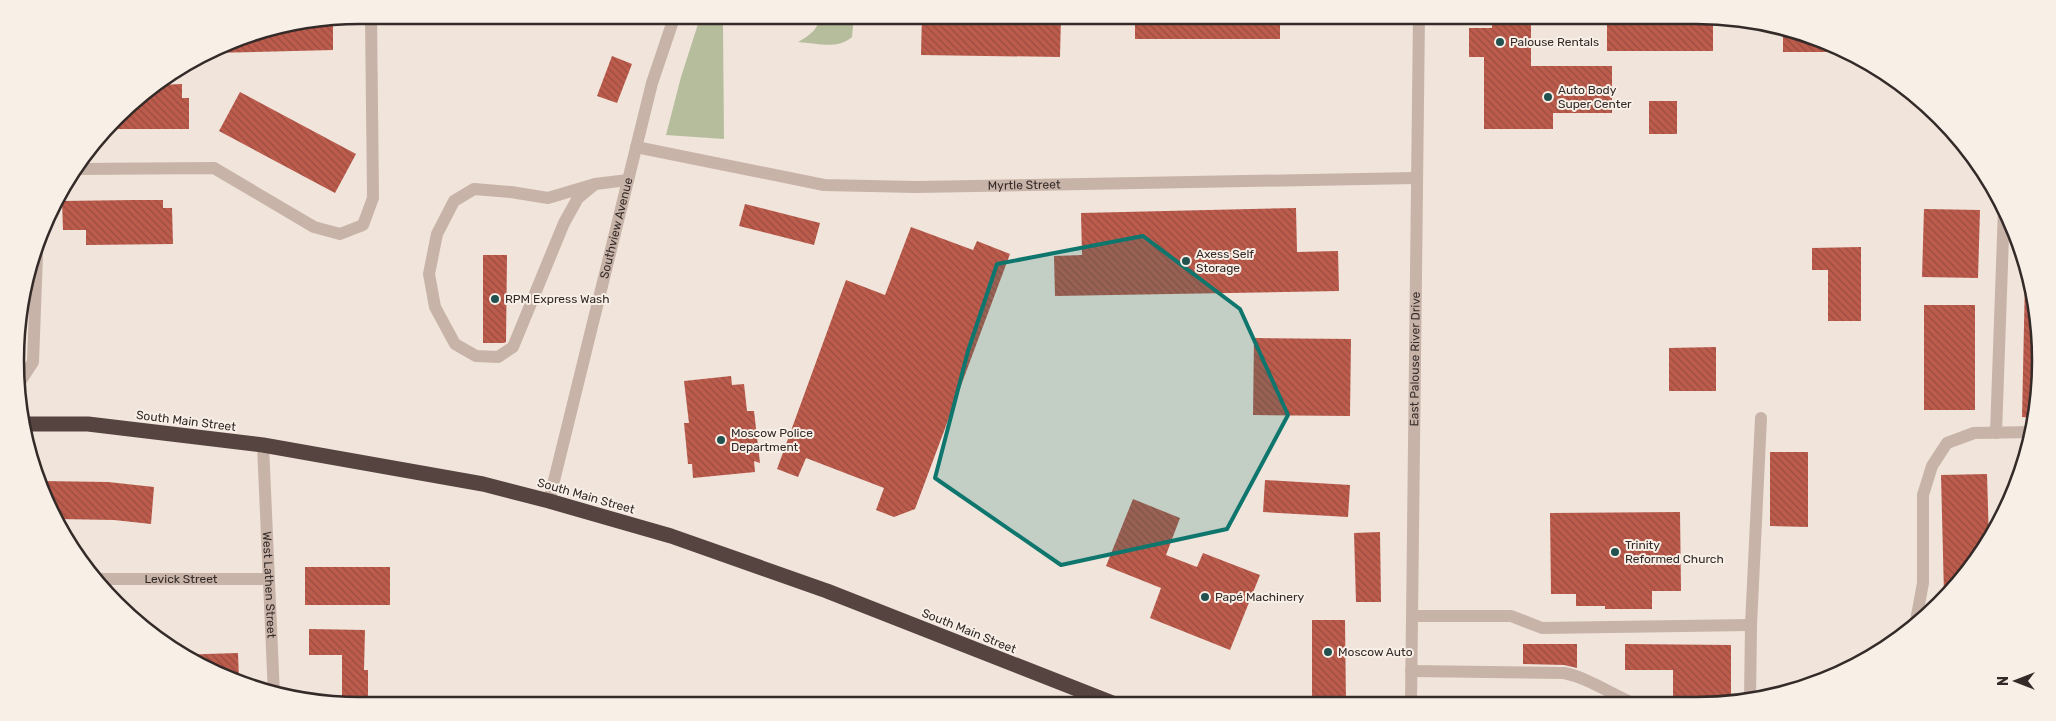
<svg xmlns="http://www.w3.org/2000/svg" width="2056" height="721" font-family="Rubik,sans-serif">
<style>
.grass{fill:#b6bd9d}
.building{fill:url(#building-back-hatch)}
.lines{fill:none;stroke-linecap:round;stroke-linejoin:round}
.minor{stroke:#c7b3a8;stroke-width:12}
.highway{stroke:#554440;stroke-width:15}
.marked{fill:#0f766e;fill-opacity:0.2;stroke:#0f766e;stroke-width:4;stroke-linejoin:round}
.poi-dot{fill:#215250;stroke:#f8efe7;stroke-width:2}
.labels{text-anchor:middle;stroke-width:4;stroke-linejoin:round;paint-order:stroke}
.poi-label{font-size:12px;fill:#342a28;stroke:#f8efe7;text-anchor:start}
.street-label{font-size:12px;fill:#342a28;stroke:#f8efe7}
.rim{fill:none;stroke:#342a28;stroke-width:2.5}
</style>
<defs>
<pattern id="building-back-hatch" width="6" height="6" patternUnits="userSpaceOnUse" patternTransform="scale(1.25)"><rect width="6" height="6" fill="#bc5c4d"/><path d="M-1 5l2 2M0 0l6 6M5-1l2 2" fill="none" stroke="#9a4c40"/></pattern>
</defs>
<rect width="100%" height="100%" fill="#f0e4db"/>
<path class="grass" d="M 821,15 L 854,15 L 852,37 C 838,50 815,43 798,42 C 810,35 818,30 821,15 Z
M 706,20 L 723,25 L 724,139 L 666,135 L 681,77 L 699,21 Z"/>
<path class="building" d="M 922,15 L 1061,15 L 1060,57 L 921,55 Z
M 1135,15 L 1280,15 L 1280,39 L 1135,39 Z
M 1492,15 L 1531,15 L 1531,66 L 1612,66 L 1612,113 L 1553,113 L 1553,129 L 1484,129 L 1484,57 L 1469,57 L 1469,28 L 1492,28 Z
M 1607,15 L 1696,15 L 1713,17 L 1713,51 L 1607,51 Z
M 333,18 L 333,50 L 210,53 L 229,41 L 293,22 Z
M 1783,26 L 1848,51 L 1849,52 L 1783,52 Z
M 612,56 L 632,64 L 617,103 L 597,96 Z
M 182,84 L 182,98 L 189,98 L 189,129 L 116,129 L 116,119 L 132,101 L 159,85 Z
M 240,92 L 356,154 L 335,193 L 219,131 Z
M 1649,101 L 1677,101 L 1677,134 L 1649,134 Z
M 134,200 L 163,200 L 163,208 L 172,208 L 173,244 L 86,245 L 86,230 L 63,230 L 62,201 Z
M 745,204 L 820,223 L 814,245 L 739,226 Z
M 1296,208 L 1297,252 L 1338,251 L 1339,291 L 1055,296 L 1054,256 L 1082,255 L 1081,213 Z
M 1924,209 L 1980,210 L 1978,278 L 1922,277 Z
M 911,227 L 973,250 L 977,241 L 1010,254 L 915,509 L 894,517 L 876,510 L 884,488 L 806,458 L 798,477 L 777,469 L 846,280 L 885,295 Z
M 1861,247 L 1861,321 L 1828,321 L 1828,270 L 1812,270 L 1812,248 Z
M 483,255 L 507,255 L 506,342 L 504,343 L 483,343 Z
M 2025,279 L 2029,279 L 2038,315 L 2040,383 L 2035,418 L 2022,417 Z
M 1924,305 L 1975,305 L 1975,410 L 1924,410 Z
M 1254,338 L 1351,339 L 1350,416 L 1253,415 Z
M 1716,347 L 1716,391 L 1669,391 L 1669,348 Z
M 731,376 L 732,385 L 744,384 L 747,411 L 754,411 L 760,463 L 754,461 L 755,472 L 693,478 L 692,464 L 688,464 L 684,423 L 689,423 L 684,381 Z
M 1770,452 L 1808,452 L 1808,527 L 1770,526 Z
M 1987,474 L 1989,541 L 1944,595 L 1941,475 Z
M 1265,480 L 1350,485 L 1348,517 L 1263,512 Z
M 41,481 L 108,482 L 154,487 L 151,524 L 114,520 L 58,519 Z
M 1133,499 L 1180,518 L 1166,555 L 1197,567 L 1203,553 L 1260,575 L 1230,650 L 1150,618 L 1161,588 L 1106,566 Z
M 1680,512 L 1681,591 L 1652,591 L 1652,609 L 1605,609 L 1605,606 L 1576,606 L 1576,594 L 1551,594 L 1550,513 Z
M 1380,532 L 1381,602 L 1356,602 L 1354,533 Z
M 305,567 L 390,567 L 390,605 L 305,605 Z
M 1312,620 L 1345,620 L 1346,704 L 1312,704 Z
M 309,629 L 365,630 L 364,670 L 368,670 L 368,697 L 342,697 L 342,655 L 309,655 Z
M 1523,644 L 1577,644 L 1577,668 L 1564,665 L 1523,664 Z
M 1625,644 L 1731,645 L 1731,699 L 1673,699 L 1673,670 L 1625,670 Z
M 238,653 L 239,679 L 185,655 L 206,654 Z"/>
<g class="lines">
<g class="minor">
<path d="M 755,15 L 772,15"/>
<path d="M 1418,21 L 1431,15"/>
<path id="s1" d="M 636,147 L 824,185 L 916,187 L 1416,178"/>
<path d="M 75,169 L 214,168 L 314,227 L 340,234 L 363,225 L 373,198 L 371,15"/>
<path d="M 595,184 L 578,198 L 564,223 L 513,347 L 498,357 L 476,356 L 455,344 L 435,307 L 429,274 L 437,234 L 454,201 L 474,189 L 511,192 L 548,198 L 595,184 L 628,180"/>
<path d="M 16,385 L 20,382 L 33,362 L 37,254"/>
<path d="M 1996,433 L 2004,209"/>
<path id="s2" d="M 263,445 L 274,695"/>
<path id="s3" d="M 549,501 L 652,83 L 675,15"/>
<path id="s4" d="M 95,579 L 268,579"/>
<path d="M 1413,616 L 1511,616 L 1542,628 L 1751,625"/>
<path d="M 1915,626 L 1923,583 L 1923,495 L 1932,466 L 1947,443 L 1974,433 L 2032,432"/>
<path d="M 1411,671 L 1564,673 C 1589,678 1609,693 1633,703"/>
<path d="M 1750,700 L 1751,625 L 1761,418"/>
<path id="s5" d="M 1411,704 L 1419,15"/>
</g>
<path class="highway" d="M 22,424 L 88,424 L 263,445 L 483,484 L 549,501 L 671,536 L 827,591 L 1115,704"/>
</g>
<path class="marked" d="M 1143,236 L 1240,309 L 1288,415 L 1227,529 L 1061,565 L 935,478 L 968,351 L 997,264 Z"/>
<g class="poi-dot">
<circle cx="1500" cy="42" r="5"/>
<circle cx="1548" cy="97" r="5"/>
<circle cx="1186" cy="261" r="5"/>
<circle cx="495" cy="299" r="5"/>
<circle cx="721" cy="440" r="5"/>
<circle cx="1615" cy="552" r="5"/>
<circle cx="1205" cy="597" r="5"/>
<circle cx="1328" cy="652" r="5"/>
</g>
<g class="labels">
<g class="poi-label">
<text x="1510" y="46">Palouse Rentals</text>
<text x="1558" y="94">Auto Body<tspan x="1558" dy="14">Super Center</tspan></text>
<text x="1196" y="258">Axess Self<tspan x="1196" dy="14">Storage</tspan></text>
<text x="505" y="303">RPM Express Wash</text>
<text x="731" y="437">Moscow Police<tspan x="731" dy="14">Department</tspan></text>
<text x="1625" y="549">Trinity<tspan x="1625" dy="14">Reformed Church</tspan></text>
<text x="1215" y="601">Papé Machinery</text>
<text x="1338" y="656">Moscow Auto</text>
</g>
<g class="street-label">
<text dy="4" stroke="none"><textPath href="#s1" startOffset="392">Myrtle Street</textPath></text>
<text dy="4" stroke="none"><textPath href="#s3" startOffset="281">Southview Avenue</textPath></text>
<text dy="4" stroke="none"><textPath href="#s5" startOffset="345">East Palouse River Drive</textPath></text>
<text transform="translate(186 421) rotate(7)" y="4">South Main Street</text>
<text transform="translate(586 496) rotate(16)" y="4">South Main Street</text>
<text dy="4" stroke="none"><textPath href="#s4" startOffset="86">Levick Street</textPath></text>
<text dy="4" stroke="none"><textPath href="#s2" startOffset="140">West Lathen Street</textPath></text>
<text transform="translate(969 631) rotate(22)" y="4">South Main Street</text>
</g>
</g>
<path d="M0 0H2056V721H0ZM360 24H1696A336 336 0 0 1 2032 360V361A336 336 0 0 1 1696 697H360A336 336 0 0 1 24 361V360A336 336 0 0 1 360 24Z" fill="#f8efe7" fill-rule="evenodd"/>
<path class="rim" d="M360 24H1696A336 336 0 0 1 2032 360V361A336 336 0 0 1 1696 697H360A336 336 0 0 1 24 361V360A336 336 0 0 1 360 24Z"/>
<g transform="translate(2016 681) rotate(270)" stroke="#f8efe7" stroke-width="4" paint-order="stroke">
<path d="M0-4L9 19L0 12L-9 19Z" fill="#342a28"/>
<text y="-8" font-size="14" font-weight="bold" text-anchor="middle" fill="#342a28">N</text>
</g>
</svg>
